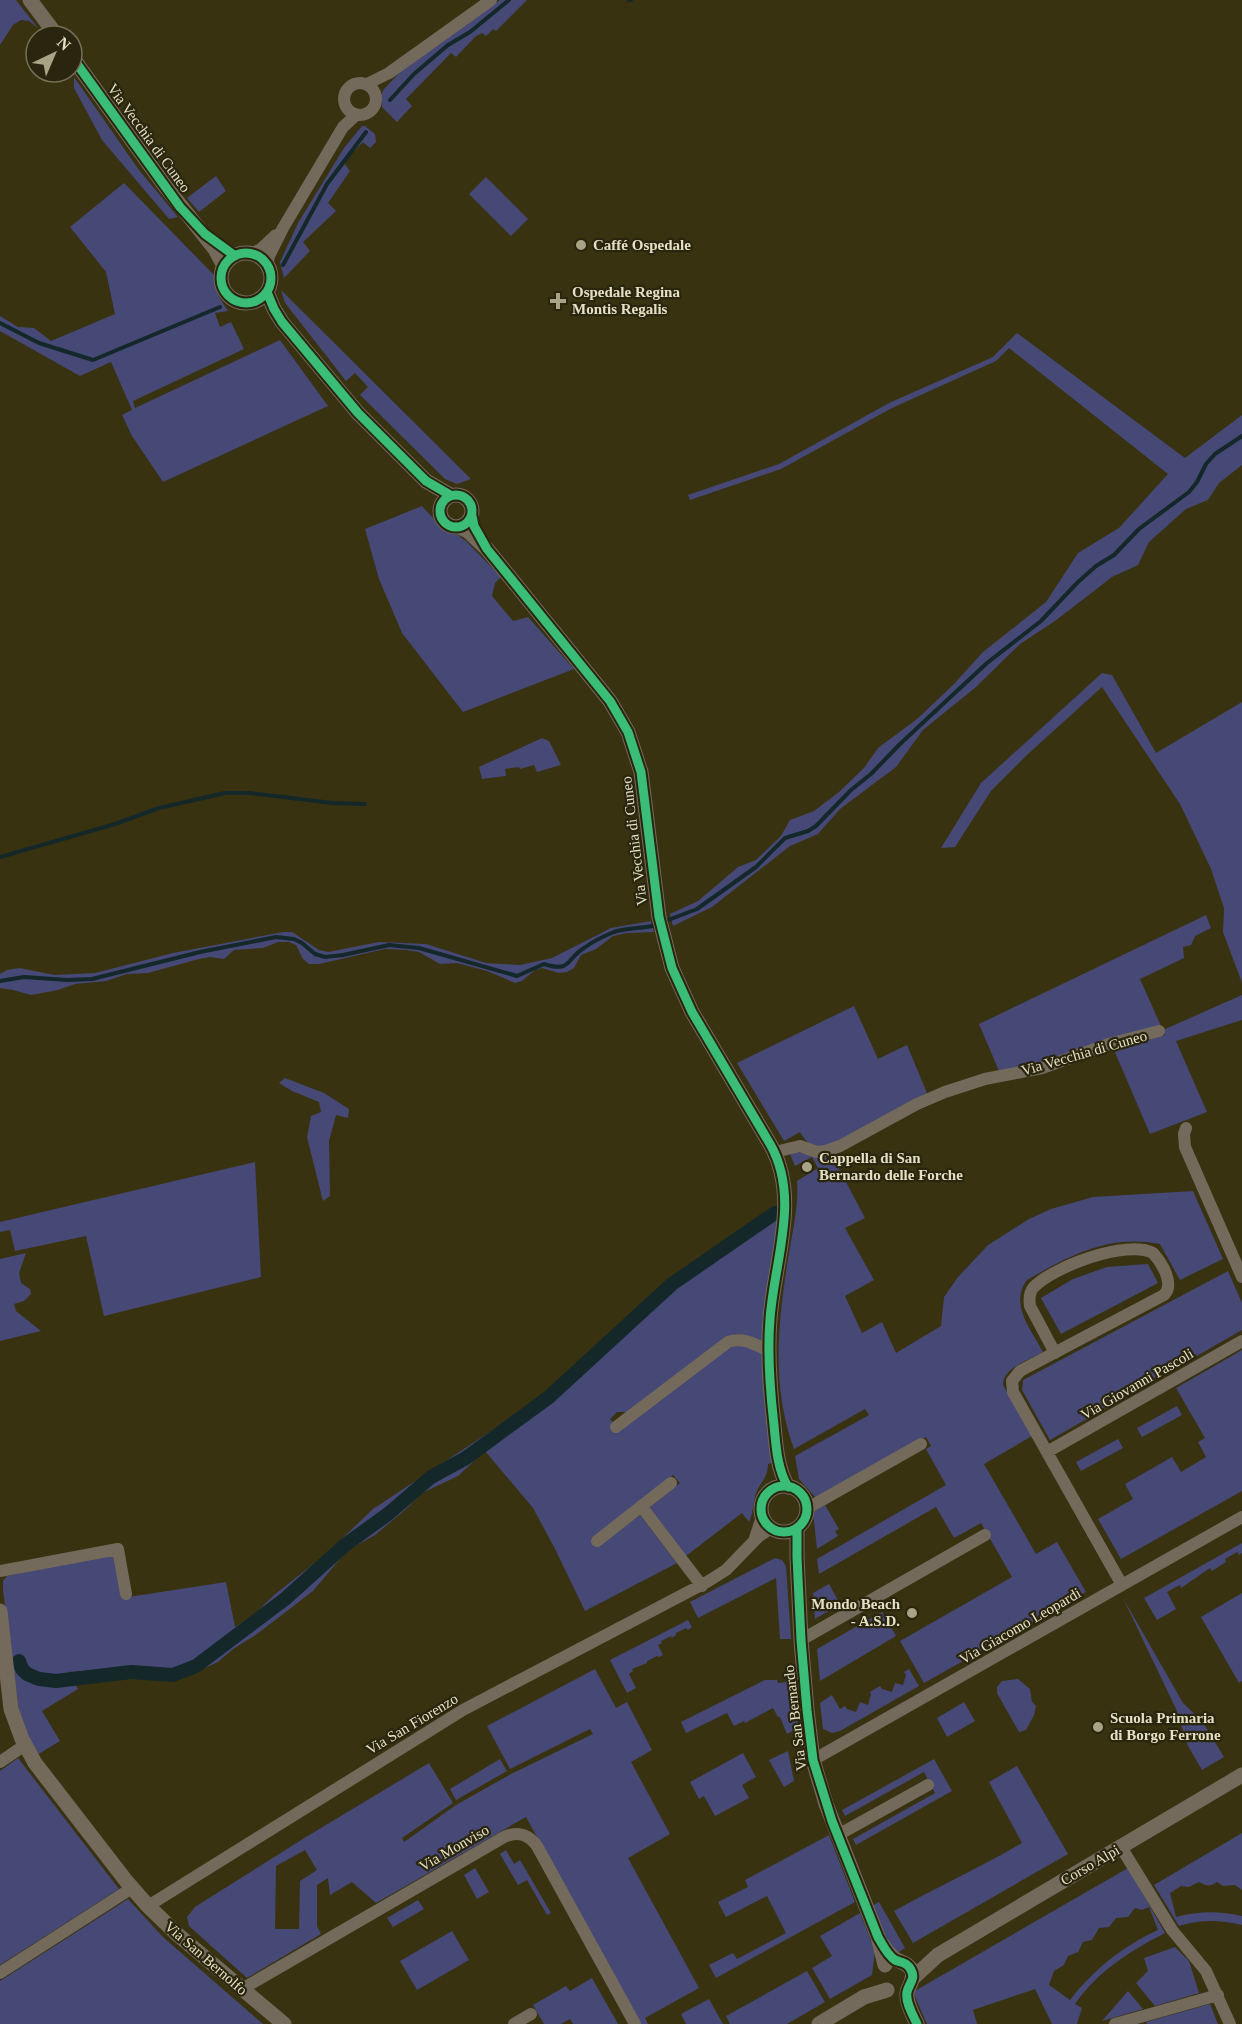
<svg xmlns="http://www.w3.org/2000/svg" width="1242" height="2024" font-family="Georgia,serif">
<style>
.green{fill:#464876;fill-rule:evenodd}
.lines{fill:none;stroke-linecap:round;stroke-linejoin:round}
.stream{stroke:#14282a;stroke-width:4}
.canal{stroke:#14282a;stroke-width:14}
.minor{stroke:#736a5c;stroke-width:12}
.tertiary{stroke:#736a5c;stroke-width:15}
.cycleway-casing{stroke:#2a250e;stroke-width:13}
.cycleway{stroke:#3abd76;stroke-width:9}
.poi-dot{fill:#a8a385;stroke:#2a250e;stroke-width:2}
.labels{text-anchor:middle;stroke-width:4.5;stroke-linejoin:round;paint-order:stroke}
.street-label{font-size:15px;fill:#e5e0c3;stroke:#2a250e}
.poi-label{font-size:15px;font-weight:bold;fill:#e5e0c3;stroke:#2a250e;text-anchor:start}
</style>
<rect width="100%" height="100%" fill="#383211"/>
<path class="green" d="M 0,0 L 16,0 L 38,28 L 29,21 L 21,20 L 13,25 L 0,45 Z
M 500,0 L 527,0 L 496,31 L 493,29 L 486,36 L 482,33 L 476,36 L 456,57 L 451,53 L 406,99 L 412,106 L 397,122 L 382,107 L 381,95 L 384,89 L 407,65 Z
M 74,77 L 139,170 L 178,217 L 169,219 L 102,140 L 74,88 Z
M 362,126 L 365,126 L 375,134 L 376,142 L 370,148 L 363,142 L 343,162 L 350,171 L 328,203 L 336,211 L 303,242 L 310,251 L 284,278 L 280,262 L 298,223 L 344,148 Z
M 216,176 L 226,191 L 199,212 L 187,198 Z
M 486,177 L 528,219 L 511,236 L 469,194 Z
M 124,183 L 215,276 L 219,297 L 228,311 L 215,313 L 220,327 L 231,322 L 244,349 L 133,401 L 135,408 L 280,340 L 328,406 L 163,482 L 132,436 L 122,415 L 132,410 L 111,362 L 80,376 L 0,331 L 0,316 L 18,327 L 34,328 L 51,341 L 115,314 L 106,272 L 70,227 Z
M 281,290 L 471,479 L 457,484 L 445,479 L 360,395 L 368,387 L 355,373 L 346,381 L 285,303 Z
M 1017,333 L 1185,458 L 1242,415 L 1242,465 L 1219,483 L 1208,500 L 1186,509 L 1149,542 L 1138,565 L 1112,577 L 1055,621 L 1020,644 L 976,687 L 923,730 L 896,767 L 840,809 L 818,834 L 790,846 L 712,907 L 673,926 L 670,914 L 698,901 L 738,867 L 756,860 L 781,836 L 790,820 L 814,811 L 839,792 L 864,768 L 878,748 L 917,719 L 953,685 L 983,652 L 1046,602 L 1078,553 L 1119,528 L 1168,474 L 1009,348 L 996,361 L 892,408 L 781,469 L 690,500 L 688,495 L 779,464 L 889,403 L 993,357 Z
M 422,506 L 446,532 L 458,535 L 467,542 L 501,577 L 495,583 L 492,596 L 513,621 L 528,617 L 574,669 L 463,712 L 402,633 L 379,579 L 365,529 Z
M 1102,673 L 1112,675 L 1156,753 L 1242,702 L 1242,983 L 1223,932 L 1224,908 L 1211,869 L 1180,804 L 1102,687 L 1027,755 L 991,791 L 955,847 L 941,848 L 981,783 Z
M 542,738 L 549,741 L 561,765 L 537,772 L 534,765 L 520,769 L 519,767 L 505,769 L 506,776 L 482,779 L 479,767 Z
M 1206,915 L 1211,928 L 1195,936 L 1191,945 L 1183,947 L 1184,958 L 1140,979 L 1161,1026 L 1046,1063 L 999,1071 L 979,1024 Z
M 651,921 L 654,932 L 627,933 L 613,936 L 596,949 L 581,955 L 574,968 L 567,972 L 559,973 L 542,968 L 535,970 L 522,981 L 515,983 L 487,971 L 457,963 L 440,964 L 419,952 L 406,950 L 385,949 L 319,964 L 309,964 L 303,959 L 296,945 L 289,942 L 278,942 L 263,948 L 234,950 L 224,959 L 210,957 L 199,959 L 148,973 L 127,974 L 106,981 L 75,984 L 58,990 L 31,995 L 13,990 L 0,988 L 0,974 L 7,970 L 19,968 L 55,975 L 95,973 L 173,953 L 283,932 L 292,932 L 319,950 L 328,952 L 379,942 L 426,944 L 486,963 L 520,965 L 552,958 L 611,928 Z
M 1242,995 L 1242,1020 L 1176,1041 L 1207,1112 L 1150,1134 L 1114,1050 L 1165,1035 L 1163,1030 Z
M 854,1006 L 878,1059 L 907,1045 L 927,1093 L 835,1144 C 817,1148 810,1149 800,1132 L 784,1141 L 737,1063 Z
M 285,1078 L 324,1093 L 349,1109 L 348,1118 L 336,1115 L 329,1141 L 330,1196 L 323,1201 L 307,1137 L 311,1116 L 321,1112 L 319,1102 L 292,1091 L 279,1083 Z
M 797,1152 L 821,1158 L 836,1156 L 835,1161 L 865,1218 L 845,1228 L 874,1280 L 845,1296 L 862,1333 L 882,1322 L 896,1353 L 941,1326 L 944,1297 L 958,1277 L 988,1245 L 1029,1219 L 1051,1209 L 1093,1197 L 1193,1191 L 1223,1259 L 1180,1280 L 1160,1244 C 1109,1234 1070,1255 1027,1280 C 1009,1304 1031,1329 1043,1352 C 1030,1360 1003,1367 1003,1385 L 1032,1436 L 984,1464 L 1036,1554 L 1057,1542 L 1086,1592 L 924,1683 L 900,1641 L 1012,1577 L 981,1523 L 954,1538 L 936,1507 L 819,1574 L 817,1559 L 946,1485 L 926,1449 L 931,1446 L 926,1437 L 819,1497 L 815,1497 L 799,1479 L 795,1456 L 869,1415 L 865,1409 L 794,1449 C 771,1386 778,1323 788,1259 C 792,1233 799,1207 797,1181 L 818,1168 L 812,1157 L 795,1166 L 790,1154 Z
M 255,1162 L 261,1277 L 104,1316 L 86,1236 L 15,1251 L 10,1230 L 0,1232 L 0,1222 Z
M 779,1205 L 763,1342 L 738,1334 L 725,1337 L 628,1412 L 617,1412 L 610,1419 L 619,1430 L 721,1351 L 739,1344 L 762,1352 L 772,1463 L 768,1464 C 768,1480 758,1483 755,1497 C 753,1506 753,1513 749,1522 L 742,1513 L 686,1556 L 649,1508 L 680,1483 L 673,1475 L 591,1539 L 597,1547 L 640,1515 L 677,1563 L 585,1611 L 554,1547 L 533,1508 L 485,1451 L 458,1476 L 422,1493 L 405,1510 L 375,1535 L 350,1549 L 339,1560 L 313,1591 L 257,1634 L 233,1649 L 218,1662 L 200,1670 L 126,1668 L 68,1672 L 78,1689 L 42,1711 L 60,1741 L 37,1755 L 20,1719 L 3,1590 L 3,1581 L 7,1576 L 115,1553 L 122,1598 L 226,1582 L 235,1627 L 253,1616 L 274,1595 L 326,1554 L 373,1509 L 547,1394 L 672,1279 Z
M 26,1253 L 19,1273 L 21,1283 L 30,1289 L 31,1294 L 24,1301 L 14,1304 L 16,1311 L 41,1331 L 0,1341 L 0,1259 Z
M 1148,1264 L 1158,1283 L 1061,1334 L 1041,1298 L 1073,1279 L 1107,1267 Z
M 1228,1271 L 1242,1303 L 1242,1330 L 1050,1440 L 1022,1390 L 1023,1380 Z
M 1242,1350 L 1242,1491 L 1121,1559 L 1098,1519 L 1133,1499 L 1125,1484 L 1172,1457 L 1181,1472 L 1206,1457 L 1198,1442 L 1205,1438 L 1176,1388 Z
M 1177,1406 L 1182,1415 L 1142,1437 L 1137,1428 Z
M 1118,1439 L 1123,1448 L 1081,1471 L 1076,1462 Z
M 825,1505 L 839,1529 L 835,1531 L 838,1536 L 817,1549 L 813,1512 Z
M 1242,1543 L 1242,1553 L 1239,1555 L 1237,1552 L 1225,1559 L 1226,1562 L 1212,1571 L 1210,1568 L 1181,1588 L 1180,1585 L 1167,1592 L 1176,1609 L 1157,1620 L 1144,1598 Z
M 775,1558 L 782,1560 L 786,1566 L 791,1639 L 780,1639 L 776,1578 L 698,1618 L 690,1602 Z
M 829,1584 L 840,1604 L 815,1619 L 813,1593 Z
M 1242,1593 L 1242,1681 L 1239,1683 L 1201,1617 Z
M 1123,1598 L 1183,1703 L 1202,1721 L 1224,1757 L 1202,1770 L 1188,1746 L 1176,1709 Z
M 882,1612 L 896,1636 L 820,1681 L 817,1649 Z
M 688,1620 L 692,1627 L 688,1630 L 686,1628 L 676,1633 L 676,1635 L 672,1638 L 671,1636 L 661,1641 L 662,1643 L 658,1645 L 663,1655 L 659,1657 L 657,1656 L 647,1661 L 647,1663 L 632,1669 L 633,1671 L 629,1674 L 636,1688 L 627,1693 L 610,1660 Z
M 595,1669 L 616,1708 L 627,1702 L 652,1750 L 631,1762 L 670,1834 L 628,1858 L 699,1988 L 645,2018 L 648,2024 L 641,2024 L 526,1817 L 376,1903 L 352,1882 L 330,1895 L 328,1878 L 317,1885 L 317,1926 L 321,1934 L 247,1978 L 189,1926 L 187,1917 L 195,1907 L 306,1837 L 429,1763 L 453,1803 L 402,1838 L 404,1842 L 456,1805 L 511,1774 L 593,1734 L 590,1729 L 510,1769 L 487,1726 ZM 305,1850 L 317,1870 L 300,1881 L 299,1929 L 275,1929 L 276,1866 Z
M 909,1669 L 919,1686 L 840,1731 L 832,1733 L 823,1729 L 820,1703 L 832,1695 L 840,1709 L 845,1706 L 847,1709 L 856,1712 L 860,1702 L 868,1705 L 871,1694 L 870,1692 L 880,1686 L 882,1689 L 892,1692 L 895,1683 L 903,1685 L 906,1675 L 904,1672 Z
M 786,1672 L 794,1674 L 798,1728 L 787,1734 L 780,1717 L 778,1717 L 773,1708 L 745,1723 L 744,1721 L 734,1726 L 727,1713 L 686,1733 L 681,1722 L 765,1680 L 777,1680 L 778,1683 L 786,1682 Z
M 1018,1679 L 1030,1689 L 1032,1702 L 1036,1706 L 1034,1715 L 1026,1730 L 1019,1732 L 997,1693 L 997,1687 L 1002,1681 Z
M 964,1702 L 975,1721 L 947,1737 L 937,1718 Z
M 788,1751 L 794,1781 L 784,1787 L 769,1760 Z
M 743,1753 L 756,1777 L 742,1785 L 749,1798 L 715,1816 L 704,1796 L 699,1799 L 690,1782 Z
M 18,1758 L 119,1889 L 0,1965 L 0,1771 Z
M 500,1759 L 507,1771 L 456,1800 L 450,1789 Z
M 934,1759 L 952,1791 L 856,1845 L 853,1839 L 935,1793 L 924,1772 L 845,1816 L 842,1810 Z
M 1017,1766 L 1068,1854 L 913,1943 L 894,1911 C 937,1887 980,1868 1022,1843 L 989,1782 Z
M 1242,1833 L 1242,1890 L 1235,1885 L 1223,1886 L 1217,1882 C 1210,1887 1207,1886 1199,1882 L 1189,1887 L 1181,1886 L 1170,1893 L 1176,1917 C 1200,1911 1218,1911 1242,1916 L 1242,1925 C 1219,1920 1201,1919 1179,1926 L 1154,1885 Z
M 829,1835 L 855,1902 L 716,1978 L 709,1965 L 733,1953 L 737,1959 L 786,1933 L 767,1896 L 726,1917 L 718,1902 L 748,1887 L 745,1880 Z
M 506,1850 L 514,1864 L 520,1860 L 551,1913 L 547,1915 L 527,1880 L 518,1885 L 500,1854 Z
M 475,1868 L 489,1892 L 477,1899 L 464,1875 Z
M 1128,1868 L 1165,1933 C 1130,1951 1098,1971 1075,2004 L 1082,2008 L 1077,2024 L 1052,2024 L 1035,1989 L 973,2010 L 977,2024 L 927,2024 L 913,1992 ZM 1149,1907 L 1158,1930 C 1122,1947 1094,1969 1070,2000 L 1049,1985 L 1054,1971 L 1064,1965 L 1068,1956 L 1078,1952 L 1083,1942 L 1092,1940 L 1099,1928 L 1109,1927 L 1116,1918 L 1128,1917 L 1135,1908 L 1142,1910 Z
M 128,1899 L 163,1937 L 263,2024 L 0,2024 L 0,1981 Z
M 418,1900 L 424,1909 L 393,1927 L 387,1918 Z
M 879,1902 L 905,1948 L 897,1953 L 891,1950 L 872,1906 Z
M 860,1913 L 875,1951 L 872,1975 L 830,1999 L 812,1968 L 832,1956 L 820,1936 Z
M 452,1931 L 469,1960 L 417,1990 L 400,1961 Z
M 1175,1947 L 1189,1961 L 1199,1993 L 1155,2006 L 1136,1983 L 1148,1971 L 1144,1958 Z
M 807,1971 L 825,2002 L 787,2024 L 730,2024 L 726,2016 Z
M 592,1978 L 618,2024 L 573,2024 L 570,2019 L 561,2024 L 544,2024 L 533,2005 L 566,1986 L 570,1991 Z
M 1128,1991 L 1143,2009 L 1102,2021 Z
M 709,1999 L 723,2024 L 686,2024 L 681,2014 Z
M 1210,2004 L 1218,2024 L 1147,2024 L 1146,2022 Z"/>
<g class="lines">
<path class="stream" d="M 629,0 L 631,0
M 390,100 L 414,74 L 448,45 L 470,32 L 509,0
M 283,265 L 327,184 L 366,132
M 0,323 L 39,343 L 93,360 L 220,307
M 0,857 L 115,824 L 159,808 L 225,793 L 249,793 L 332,803 L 365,804
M 663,922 L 697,909 L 756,867 L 785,838 L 808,831 L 816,826 L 851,790 L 871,774 L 900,744 L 987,663 L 1041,621 L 1078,582 L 1096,566 L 1114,555 L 1139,529 L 1189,492 L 1197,482 L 1206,464 L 1215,454 L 1242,436
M 0,981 L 24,977 L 67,980 L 92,979 L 200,952 L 276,937 L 294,939 L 302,943 L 315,954 L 325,957 L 343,955 L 389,945 L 419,948 L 517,976 L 544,964 C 571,973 566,959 584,948 C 592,942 604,936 614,932 C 628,927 643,929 656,925"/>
<path class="canal" d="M 19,1661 L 22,1669 L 27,1674 L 39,1679 L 56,1681 L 131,1672 L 173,1675 L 196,1666 L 285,1599 L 345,1545 L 388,1514 L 431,1477 L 466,1458 L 549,1397 L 672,1284 L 775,1213"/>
<path class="minor" d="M344 99a16 16 0 1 1 32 0a16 16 0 1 1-32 0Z
M 367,84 L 389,73 L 491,0
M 251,254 L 261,249 L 276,235
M 267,266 L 269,256 L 283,228 L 343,127 L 356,115
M 1186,1128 L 1184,1134 L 1185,1147 L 1242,1277
M 775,1152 L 800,1146 L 817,1152 L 826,1151 L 840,1146 L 917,1104 L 945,1092 L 985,1079 L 1042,1068 L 1109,1044 L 1159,1031
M 1055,1353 L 1030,1306 C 1029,1299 1029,1293 1033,1288 C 1052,1267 1127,1239 1153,1253 C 1162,1263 1175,1284 1164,1295 L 1020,1371 L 1012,1381 L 1013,1392 L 1122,1585
M 616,1427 L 728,1342 C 743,1337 755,1344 769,1351
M 1047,1452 L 1242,1341
M 641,1506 L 702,1586
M 806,1509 L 921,1444
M 755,1538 L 762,1517
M 597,1541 L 671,1483
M 0,1571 L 118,1549 L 126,1594
M 801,1640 L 985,1535
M 813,1760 L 1242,1517
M 0,1762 L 25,1745
M 838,1835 L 928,1785
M 1121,1847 L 1172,1930 L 1206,1971 L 1230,2024
M 148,1906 L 463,1710 L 707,1582 L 726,1570 L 758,1537 L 771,1528
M 0,1973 L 132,1888
M 242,1989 L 504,1837 C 518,1831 528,1834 537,1846 L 635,2024
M 514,2024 L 531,2014
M 1115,2024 L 1218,1995"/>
<path class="tertiary" d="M 30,0 L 57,36
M 72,57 L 165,186 L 215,249 L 224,266
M221 278a25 25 0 1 1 50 0a25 25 0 1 1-50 0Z
M 267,292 L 274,309 L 282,322 L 358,413 L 426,481 L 450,495
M440 511a16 16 0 1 1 32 0a16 16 0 1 1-32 0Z
M 459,527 L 468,531 L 487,549 L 610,701 L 628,732 L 641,772 L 659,917 L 672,968 L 692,1012 L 770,1144 C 801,1198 774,1261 770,1319 C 767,1354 770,1390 774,1425 C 776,1446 777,1468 788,1487
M761 1509a23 23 0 1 1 46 0a23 23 0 1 1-46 0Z
M 797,1528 L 797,1557 L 801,1640 L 807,1710 L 813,1760 L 826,1804 L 878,1937 L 885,1965
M 0,1611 L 11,1709 L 22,1739 L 35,1763 L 127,1882 L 148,1906 L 177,1934 L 284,2024
M 882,1944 C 885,1949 889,1954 894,1958 C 900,1963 908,1962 912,1971 C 915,1981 908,1985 907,1993 C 906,2003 913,2015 917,2024
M 913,1978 L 938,1955 L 1242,1775
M 819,2024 L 864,1997 L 887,1990"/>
<g class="cycleway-casing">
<path id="cycleway" d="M 72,57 L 180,207 L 205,234 L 235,256
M221 278a25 25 0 1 1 50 0a25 25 0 1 1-50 0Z
M 267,292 L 274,309 L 282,322 L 358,413 L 426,481 L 450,495
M440 511a16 16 0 1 1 32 0a16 16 0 1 1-32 0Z
M 472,516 L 474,526 L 487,549 L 610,701 L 628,732 L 641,772 L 659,917 L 672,968 L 692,1012 L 770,1144 C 801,1198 774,1261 770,1319 C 767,1354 770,1390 774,1425 C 776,1446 777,1468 788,1487
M761 1509a23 23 0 1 1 46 0a23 23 0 1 1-46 0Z
M 797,1528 L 797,1557 L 801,1640 L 807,1710 L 813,1760 L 832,1821 L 878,1937 C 882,1944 888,1956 895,1960 C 902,1963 907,1962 911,1970 C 916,1979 909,1983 907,1992 C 905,2002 913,2015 917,2024"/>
</g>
<use href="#cycleway" class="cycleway"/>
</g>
<g class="poi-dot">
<circle cx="581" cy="245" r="6"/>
<path d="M555 292h6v6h6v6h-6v6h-6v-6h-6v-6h6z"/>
<circle cx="807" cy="1167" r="6"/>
<circle cx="912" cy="1613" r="6"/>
<circle cx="1098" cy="1727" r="6"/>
</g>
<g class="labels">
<g class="street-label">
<text transform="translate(149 138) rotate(54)" y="5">Via Vecchia di Cuneo</text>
<text transform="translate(634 841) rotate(-97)" y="5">Via Vecchia di Cuneo</text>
<text transform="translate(1084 1053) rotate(-16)" y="5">Via Vecchia di Cuneo</text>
<text transform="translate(1137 1384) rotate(-30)" y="5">Via Giovanni Pascoli</text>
<text transform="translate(1020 1626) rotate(-30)" y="5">Via Giacomo Leopardi</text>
<text transform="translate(795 1718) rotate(-97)" y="5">Via San Bernardo</text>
<text transform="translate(412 1724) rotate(-31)" y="5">Via San Fiorenzo</text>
<text transform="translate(454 1848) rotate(-30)" y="5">Via Monviso</text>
<text transform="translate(1090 1865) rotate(-30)" y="5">Corso Alpi</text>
<text transform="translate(206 1958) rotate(41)" y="5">Via San Bernolfo</text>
</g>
<g class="poi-label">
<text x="593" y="250">Caffé Ospedale</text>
<text x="572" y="297">Ospedale Regina<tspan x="572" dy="17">Montis Regalis</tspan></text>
<text x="819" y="1163">Cappella di San<tspan x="819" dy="17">Bernardo delle Forche</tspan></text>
<text x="900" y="1609" text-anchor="end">Mondo Beach<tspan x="900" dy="17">- A.S.D.</tspan></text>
<text x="1110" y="1723">Scuola Primaria<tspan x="1110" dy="17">di Borgo Ferrone</tspan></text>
</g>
</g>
<g transform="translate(54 54) rotate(44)"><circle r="28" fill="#2a250e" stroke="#757056" stroke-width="1.5"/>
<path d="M0-4.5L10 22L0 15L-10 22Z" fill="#a8a385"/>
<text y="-9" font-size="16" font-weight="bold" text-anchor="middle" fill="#e5e0c3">N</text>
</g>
</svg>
